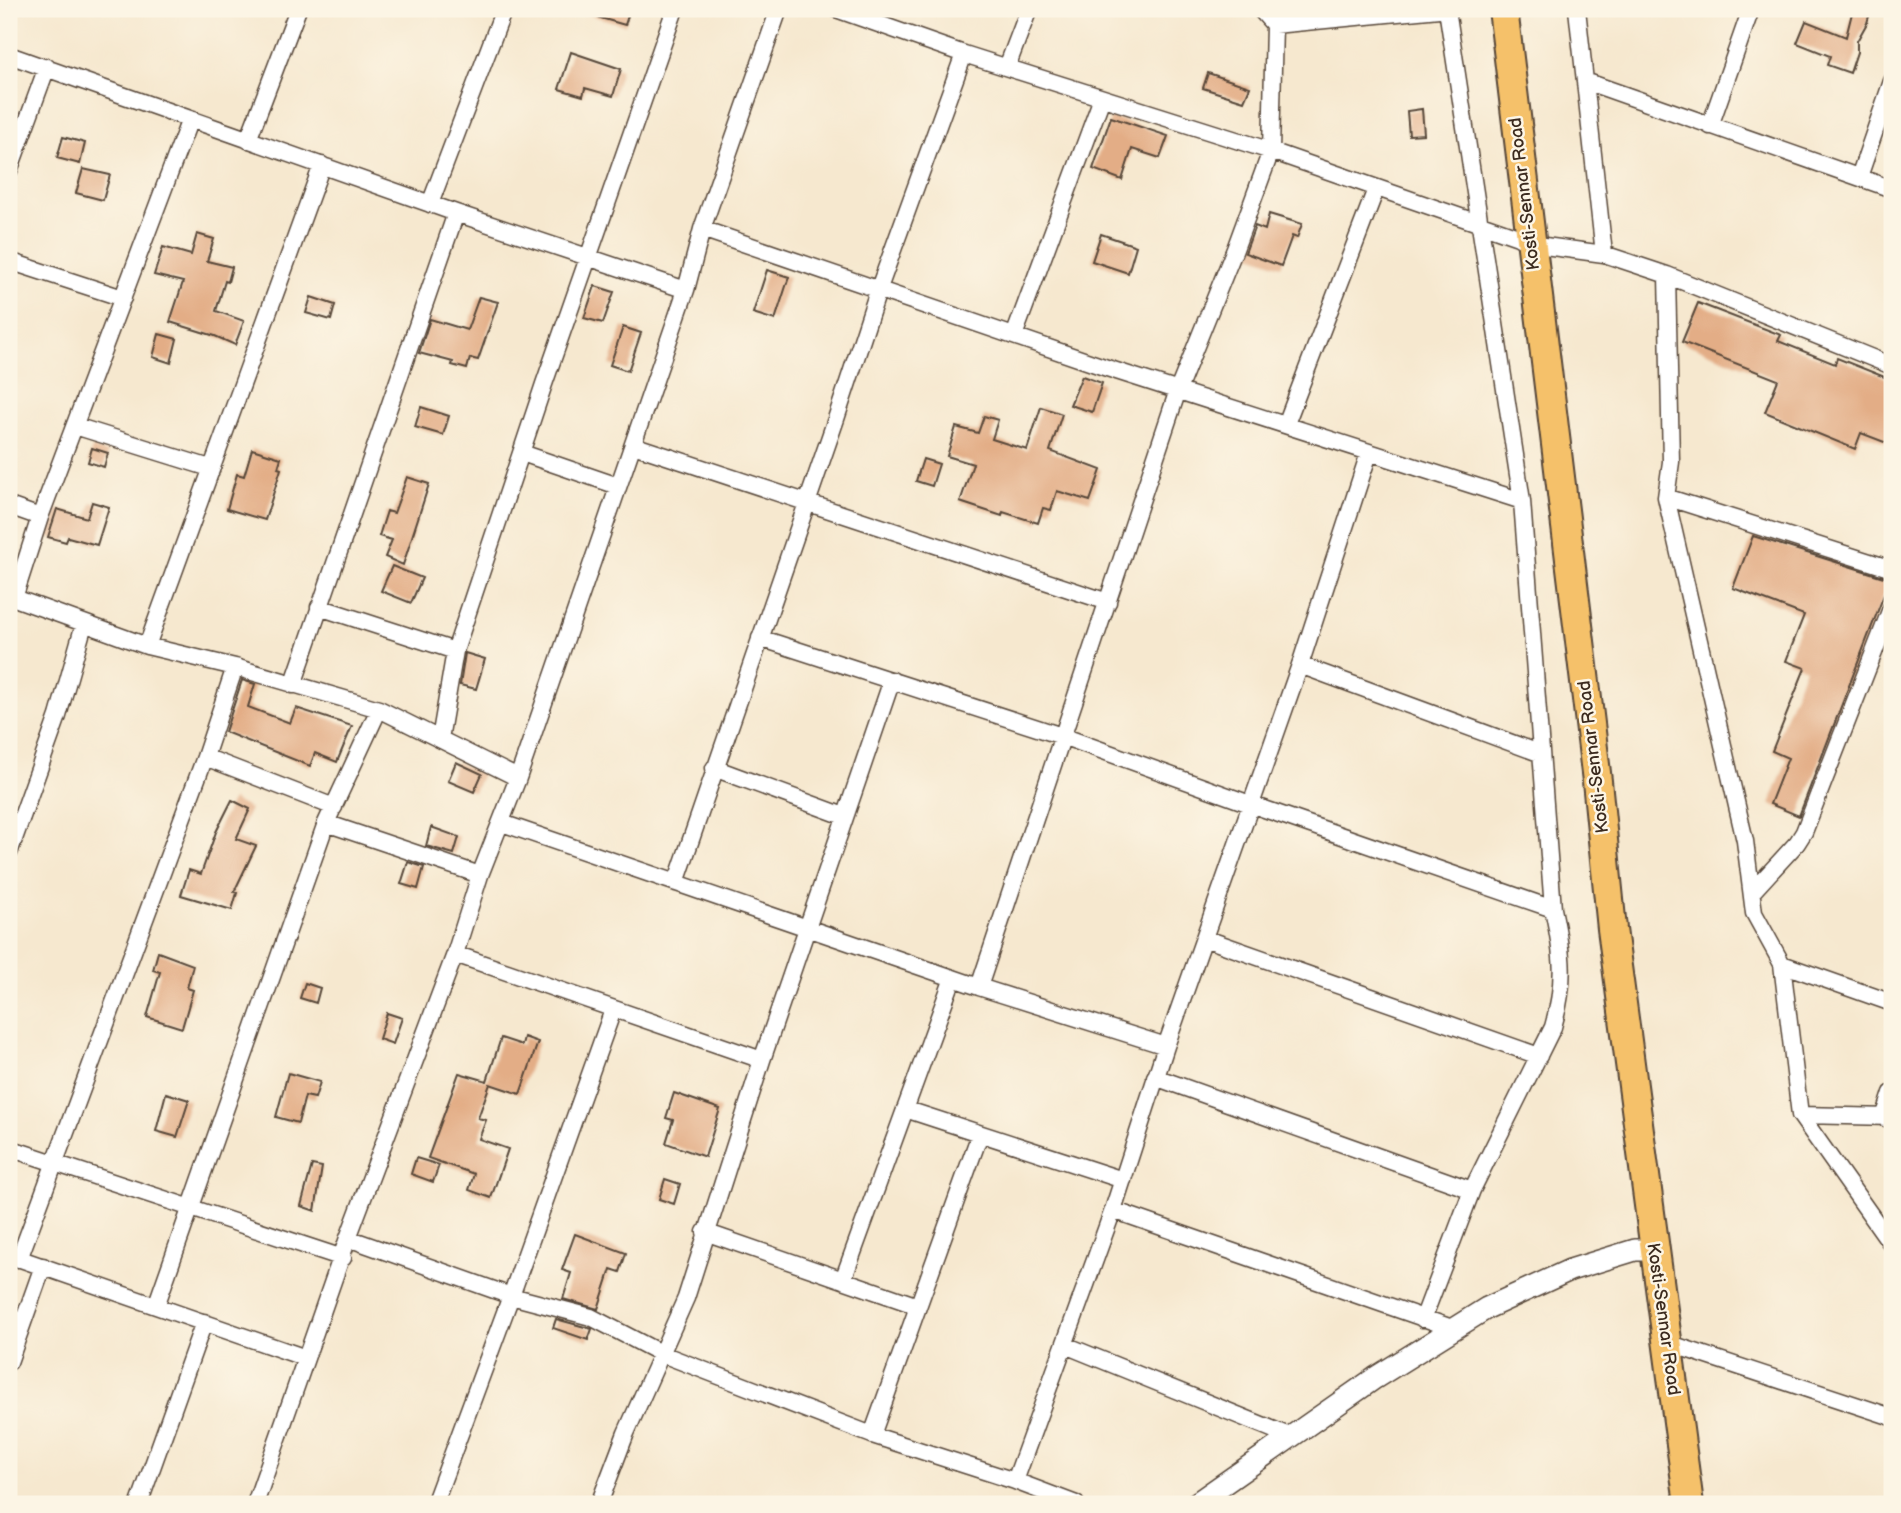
<svg xmlns="http://www.w3.org/2000/svg" width="1901" height="1513" font-family="'Balsamiq Sans',sans-serif">
<style>
.building{fill:#e3ad86}
.lines{fill:none;stroke-linecap:round;stroke-linejoin:round}
.minor-casing{stroke:#574639;stroke-width:19}
.tertiary-casing{stroke:#574639;stroke-width:24}
.trunk-casing{stroke:#574639;stroke-width:32}
.minor{stroke:#fff;stroke-width:16}
.tertiary{stroke:#fff;stroke-width:21}
.trunk{stroke:#f5c16b;stroke-width:28}
.labels{text-anchor:middle;stroke-width:5;stroke-linejoin:round;paint-order:stroke}
.street-label{font-size:18px;fill:#3b2a1e;stroke:#fcf5e5}
</style>
<rect width="100%" height="100%" fill="#fcf5e5"/>
<filter id="ink" filterUnits="userSpaceOnUse"><feTurbulence type="fractalNoise" baseFrequency=".0143" numOctaves="2"/><feDisplacementMap in="SourceGraphic" scale="14" xChannelSelector="R" yChannelSelector="G"/><feConvolveMatrix kernelMatrix="1 2 1 2 8 2 1 2 1" color-interpolation-filters="sRGB"/></filter>
<filter id="wash" filterUnits="userSpaceOnUse"><feTurbulence type="fractalNoise" baseFrequency=".00686" numOctaves="4" result="noise"/><feDisplacementMap in="SourceGraphic" scale="28" xChannelSelector="R" yChannelSelector="G"/><feGaussianBlur stdDeviation="1.57" result="paint"/><feColorMatrix in="noise" values="0 0 0 0 0 0 0 0 0 0 0 0 0 0 0 0 0 1.4 0 .05"/><feComposite in="paint" operator="in"/></filter>
<g filter="url(#wash)">
<rect width="100%" height="100%" fill="#f6e8cf"/>
<g id="blocks">
<path class="building" d="M 583,9 L 630,9 L 625,25 L 583,13 Z
M 1853,9 L 1871,9 L 1867,23 L 1857,41 L 1857,52 L 1850,73 L 1827,65 L 1830,56 L 1797,43 L 1806,21 L 1846,37 Z
M 571,52 L 621,69 L 613,96 L 585,88 L 583,96 L 559,89 Z
M 1208,73 L 1250,87 L 1244,101 L 1203,88 Z
M 1422,109 L 1424,134 L 1409,135 L 1407,111 Z
M 1111,117 L 1168,136 L 1160,158 L 1132,149 L 1122,180 L 1093,169 Z
M 63,137 L 85,143 L 80,164 L 57,158 Z
M 83,169 L 110,175 L 103,200 L 76,193 Z
M 1269,214 L 1302,224 L 1297,238 L 1292,236 L 1281,266 L 1245,253 L 1255,226 L 1265,230 Z
M 197,234 L 214,239 L 207,261 L 232,267 L 228,282 L 225,281 L 216,311 L 244,321 L 235,345 L 215,336 L 170,322 L 183,282 L 154,275 L 163,247 L 191,255 Z
M 1101,234 L 1136,246 L 1128,273 L 1092,261 Z
M 767,270 L 789,277 L 775,320 L 753,313 Z
M 595,286 L 614,292 L 603,323 L 584,318 Z
M 311,297 L 335,305 L 331,320 L 306,313 Z
M 479,297 L 498,302 L 478,360 L 470,358 L 467,369 L 452,365 L 453,362 L 419,353 L 430,319 L 467,330 Z
M 1698,303 L 1781,335 L 1778,341 L 1835,364 L 1837,358 L 1892,380 L 1892,445 L 1861,433 L 1855,449 L 1765,412 L 1778,380 L 1682,342 Z
M 623,327 L 641,333 L 628,371 L 610,365 Z
M 159,334 L 177,339 L 171,363 L 153,357 Z
M 1082,376 L 1102,383 L 1092,412 L 1070,405 Z
M 421,407 L 449,416 L 443,435 L 415,427 Z
M 1041,407 L 1062,414 L 1050,451 L 1101,470 L 1090,501 L 1057,491 L 1051,510 L 1043,508 L 1038,523 L 1003,512 L 1002,516 L 960,502 L 973,464 L 947,456 L 956,427 L 978,433 L 984,416 L 998,420 L 992,439 L 1027,450 Z
M 92,448 L 108,453 L 104,467 L 88,462 Z
M 252,449 L 281,458 L 278,468 L 281,469 L 265,520 L 227,509 L 237,474 L 244,476 Z
M 923,459 L 939,464 L 932,486 L 916,481 Z
M 407,477 L 429,484 L 403,565 L 385,557 L 392,540 L 379,536 L 387,511 L 394,513 Z
M 92,502 L 109,507 L 97,545 L 68,537 L 66,542 L 48,537 L 57,509 L 87,518 Z
M 1753,536 L 1890,579 L 1799,816 L 1770,804 L 1788,758 L 1772,751 L 1805,668 L 1786,661 L 1804,615 L 1733,588 Z
M 392,566 L 422,578 L 411,603 L 381,591 Z
M 465,653 L 485,659 L 476,689 L 460,685 Z
M 242,680 L 255,684 L 248,707 L 290,723 L 296,708 L 352,726 L 337,762 L 315,753 L 310,766 L 225,732 Z
M 456,762 L 482,774 L 474,792 L 448,781 Z
M 232,800 L 250,809 L 236,839 L 256,846 L 234,892 L 237,893 L 232,910 L 181,895 L 189,870 L 201,874 L 216,832 Z
M 431,827 L 459,837 L 454,854 L 426,846 Z
M 408,862 L 424,867 L 418,889 L 401,884 Z
M 158,952 L 193,965 L 187,988 L 193,990 L 182,1028 L 147,1017 L 160,972 L 153,970 Z
M 305,983 L 320,988 L 316,1003 L 300,998 Z
M 387,1013 L 402,1018 L 393,1044 L 379,1039 Z
M 524,1037 L 538,1042 L 520,1094 L 490,1084 L 478,1118 L 486,1120 L 479,1139 L 508,1149 L 491,1198 L 469,1190 L 474,1174 L 428,1158 L 459,1073 L 487,1081 L 501,1038 L 522,1045 Z
M 288,1073 L 320,1082 L 315,1098 L 305,1096 L 298,1123 L 276,1117 Z
M 166,1093 L 189,1100 L 177,1137 L 156,1131 Z
M 674,1093 L 720,1109 L 705,1157 L 666,1143 L 673,1120 L 666,1118 Z
M 416,1158 L 439,1165 L 433,1182 L 411,1174 Z
M 312,1165 L 322,1167 L 315,1211 L 301,1206 Z
M 665,1179 L 680,1184 L 674,1204 L 659,1199 Z
M 575,1234 L 626,1253 L 620,1272 L 611,1269 L 598,1309 L 563,1299 L 571,1273 L 562,1270 Z
M 556,1319 L 592,1329 L 588,1340 L 553,1328 Z"/>
</g>
</g>
<g filter="url(#ink)">
<use href="#blocks" fill-opacity="0" stroke="#574639" stroke-width="2"/>
<g class="lines">
<g class="minor-casing">
<path id="minor" d="M 836,9 L 964,54 L 1271,151 L 1518,237 L 1530,244 L 1604,254 L 1667,275 L 1892,366
M 1260,9 L 1274,25 L 1439,9
M 1577,9 L 1604,254
M 9,55 L 456,213 L 686,290
M 1007,67 L 1029,9
M 1585,81 L 1892,189
M 1710,126 L 1751,9
M 248,140 L 298,9
M 9,171 L 47,67
M 1859,177 L 1892,81
M 430,204 L 504,9
M 702,229 L 1107,368 L 1522,501
M 9,261 L 123,298
M 1667,275 L 1671,462 L 1666,497 L 1745,841 L 1754,913 L 1782,964 L 1800,1115 L 1892,1245
M 1014,336 L 1102,98
M 1286,424 L 1376,189
M 75,426 L 210,468
M 633,445 L 1108,602
M 522,453 L 618,486
M 1666,497 L 1892,569
M 9,506 L 40,517
M 9,596 L 147,646 L 235,667 L 379,709 L 518,778
M 14,598 L 40,517 L 190,119
M 319,607 L 455,651
M 760,638 L 1062,736 L 1250,804 L 1553,909 L 1522,501 L 1447,9
M 147,646 L 322,165
M 1300,665 L 1539,753
M 293,685 L 456,213
M 440,739 L 455,651 L 544,384 L 675,9
M 205,757 L 334,807
M 714,768 L 844,816
M 326,823 L 480,875
M 502,823 L 979,987 L 1166,1046
M 9,853 L 58,716 L 84,624
M 676,883 L 836,419 L 878,291 L 964,54
M 1752,892 L 1797,843 L 1804,832 L 1892,606
M 1204,938 L 1539,1056
M 455,954 L 762,1060
M 1782,964 L 1892,1003
M 979,987 L 1178,390 L 1235,249 L 1271,151 L 1274,25 L 1273,9
M 1155,1077 L 1472,1190
M 905,1109 L 1123,1180
M 1800,1115 L 1892,1117
M 1884,1118 L 1892,1093
M 9,1148 L 343,1258
M 1113,1210 L 1452,1328
M 705,1232 L 918,1306
M 348,1238 L 511,1296 L 591,1317 L 662,1354 L 872,1435 L 1015,1481 L 1076,1504
M 9,1255 L 306,1358
M 19,1259 L 205,757 L 235,667
M 843,1280 L 953,978
M 156,1306 L 326,823 L 379,709
M 1423,1319 L 1472,1190 L 1553,1027 C 1566,981 1563,955 1553,909
M 1668,1343 L 1892,1417
M 1065,1345 L 1289,1436
M 9,1362 L 43,1266
M 872,1435 L 980,1134
M 1015,1481 L 1113,1210 L 1166,1046 L 1300,665 L 1369,453
M 139,1504 L 204,1322
M 255,1504 L 348,1238 L 455,954 L 480,875 L 518,778 L 686,290 L 702,229 L 779,9
M 434,1504 L 511,1296 L 613,1010
M 599,1504 L 626,1433 L 686,1298 L 762,1060 L 892,680"/>
</g>
<g class="tertiary-casing">
<path id="tertiary" d="M 1195,1504 L 1375,1378 L 1487,1308 L 1570,1270 L 1635,1250 L 1655,1250"/>
</g>
<g class="trunk-casing">
<path id="trunk" d="M 1503,9 L 1597,781 L 1612,929 L 1689,1504"/>
</g>
<use href="#minor" class="minor"/>
<use href="#tertiary" class="tertiary"/>
<use href="#trunk" class="trunk"/>
</g>
</g>
<g class="labels">
<g class="street-label">
<text transform="translate(1524 194) rotate(-97)" y="6">Kosti-Sennar Road</text>
<text transform="translate(1593 757) rotate(-97)" y="6">Kosti-Sennar Road</text>
<text transform="translate(1664 1319) rotate(82)" y="6">Kosti-Sennar Road</text>
</g>
</g>
<rect width="1901" height="1513" fill="none" stroke="#fcf5e5" stroke-width="35"/>
</svg>
